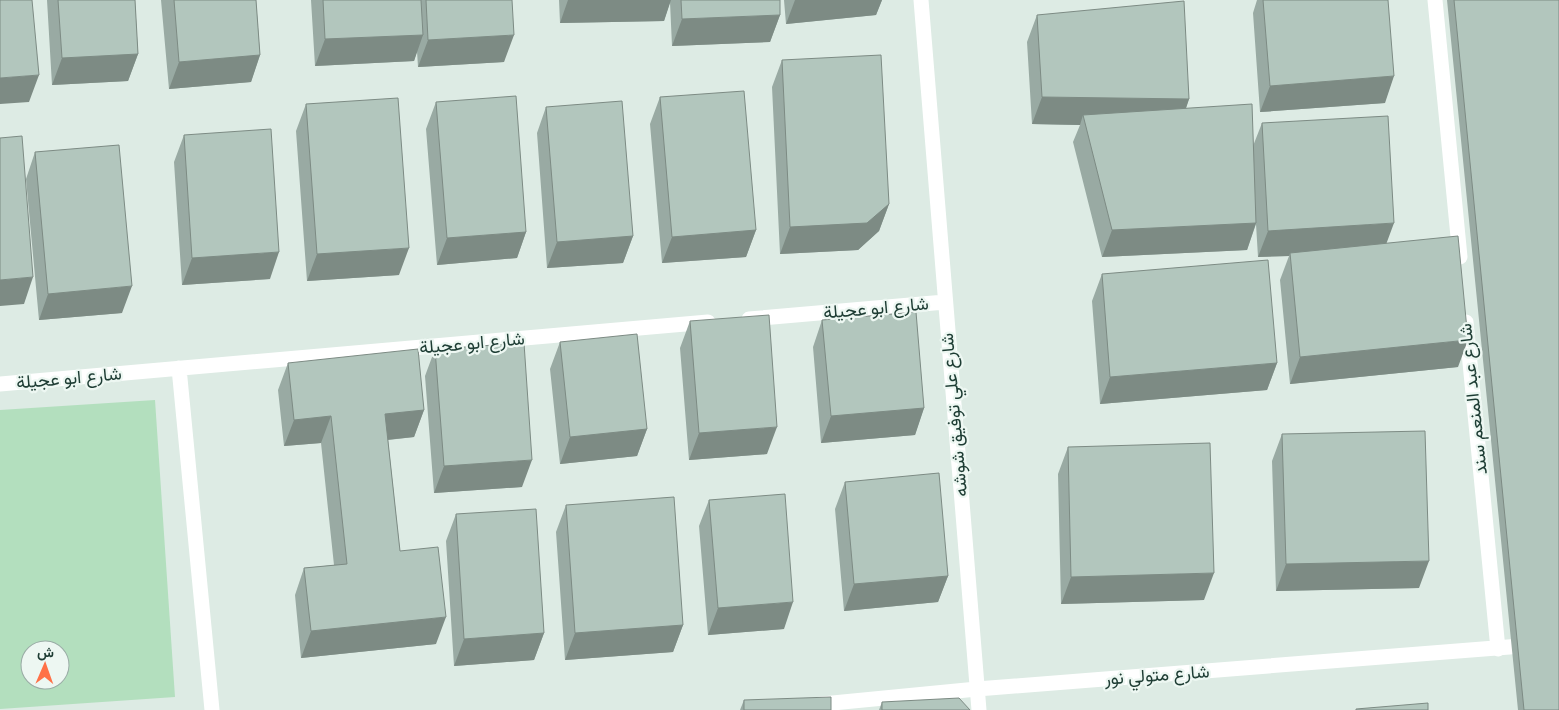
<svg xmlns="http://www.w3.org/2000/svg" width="1559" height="710" font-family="Figtree,Vazirmatn,sans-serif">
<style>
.green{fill:#b3dfbe;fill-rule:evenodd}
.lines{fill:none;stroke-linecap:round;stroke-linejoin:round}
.minor{stroke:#fff;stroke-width:15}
.wall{fill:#99aaa3}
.shaded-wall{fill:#7d8b84}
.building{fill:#b2c6bd;stroke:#7d8b84}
.labels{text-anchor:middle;stroke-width:4.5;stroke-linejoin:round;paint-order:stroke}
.street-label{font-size:18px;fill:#1d3c33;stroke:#edf7f2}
</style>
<rect width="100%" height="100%" fill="#ddebe4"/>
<path class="green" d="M 155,400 L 175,697 L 0,709 L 0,410 ZM 30,650 L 60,650 L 60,680 L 30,680 Z"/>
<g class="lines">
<path class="minor" d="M 921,0 L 979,710
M 1435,0 L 1460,257
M 749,319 L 945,302
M 1466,322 L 1498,649
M 179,368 L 212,710
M 0,384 L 708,322
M 812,705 L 977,689 L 1559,643"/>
</g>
<path class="wall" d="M 47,0 L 135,0 L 138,54 L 128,81 L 52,85 Z
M 161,0 L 256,0 L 260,55 L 251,82 L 169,89 Z
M 311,0 L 512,0 L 504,62 L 418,67 L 417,51 L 414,61 L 315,66 Z
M 559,0 L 780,0 L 780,15 L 770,42 L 672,46 L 670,2 L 664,21 L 560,23 Z
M 784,0 L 882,0 L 876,15 L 786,24 Z
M 1257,0 L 1388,0 L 1385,103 L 1260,112 L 1253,13 Z
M 1447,0 L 1559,0 L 1559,710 L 1518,710 Z
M 1037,15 L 1189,99 L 1186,108 L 1253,146 L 1262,123 L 1387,244 L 1458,367 L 1290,384 L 1280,280 L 1289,256 L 1258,257 L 1256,224 L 1247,250 L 1102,257 L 1073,142 L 1080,125 L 1032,124 L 1027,42 Z
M 782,60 L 889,204 L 879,231 L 858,250 L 780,254 L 772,87 Z
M 660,97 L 756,230 L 746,257 L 662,263 L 650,124 Z
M 436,102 L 526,232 L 517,258 L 437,265 L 426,129 Z
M 306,104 L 399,275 L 307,281 L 296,131 Z
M 546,107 L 633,236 L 623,263 L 547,268 L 537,133 Z
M 184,135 L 270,279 L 182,285 L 174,162 Z
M 35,152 L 122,313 L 39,320 L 26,179 Z
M 1102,274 L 1277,363 L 1267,390 L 1100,404 L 1092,301 Z
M 822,320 L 924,408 L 915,435 L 821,443 L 813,347 Z
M 690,321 L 767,454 L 689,460 L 680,348 Z
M 560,342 L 647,429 L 637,456 L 560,464 L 550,369 Z
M 435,349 L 522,487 L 434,493 L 425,376 Z
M 288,363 L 424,410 L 414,437 L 388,440 L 400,551 L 436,644 L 301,658 L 295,595 L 304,568 L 334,565 L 321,443 L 284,446 L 278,390 Z
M 1282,434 L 1419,588 L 1276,591 L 1272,461 Z
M 1068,447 L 1204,600 L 1061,604 L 1058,474 Z
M 845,482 L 948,576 L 938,602 L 844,611 L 835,509 Z
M 709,500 L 784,629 L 708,635 L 699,526 Z
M 566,505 L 683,625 L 673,652 L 565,660 L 556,532 Z
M 456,514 L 544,633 L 534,660 L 454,666 L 446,541 Z
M 744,700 L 831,710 L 740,710 Z
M 882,702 L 970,710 L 879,710 Z"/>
<path class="shaded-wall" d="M 568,0 L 671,0 L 664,21 L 560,23 Z
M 795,0 L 882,0 L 876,15 L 786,24 Z
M 780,15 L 770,42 L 672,46 L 682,19 Z
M 423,35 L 414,61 L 315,66 L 325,39 Z
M 514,35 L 504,62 L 418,67 L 428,40 Z
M 138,54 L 128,81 L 52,85 L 62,58 Z
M 260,55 L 251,82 L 169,89 L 179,62 Z
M 39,75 L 29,102 L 0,104 L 0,78 Z
M 1394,76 L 1385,103 L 1260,112 L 1270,86 Z
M 1042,97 L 1189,99 L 1180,126 L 1083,115 L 1080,125 L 1032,124 Z
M 889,204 L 879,231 L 858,250 L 780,254 L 790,227 Z
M 1256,223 L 1247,250 L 1102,257 L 1112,230 Z
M 1394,223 L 1384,250 L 1290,253 L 1289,256 L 1258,257 L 1268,231 Z
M 756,230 L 746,257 L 662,263 L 672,237 Z
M 526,232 L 517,258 L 437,265 L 447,238 Z
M 633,236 L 623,263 L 547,268 L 557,242 Z
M 409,248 L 399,275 L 307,281 L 317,254 Z
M 279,252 L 270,279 L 182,285 L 192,258 Z
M 33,277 L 24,304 L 0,306 L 0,280 Z
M 132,286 L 122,313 L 39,320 L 48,294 Z
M 1468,340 L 1458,367 L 1290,384 L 1300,357 Z
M 1277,363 L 1267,390 L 1100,404 L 1110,377 Z
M 924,408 L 915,435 L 821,443 L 831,416 Z
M 424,410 L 414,437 L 376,441 L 385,414 Z
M 331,416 L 321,443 L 284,446 L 294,420 Z
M 777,427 L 767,454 L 689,460 L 699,433 Z
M 647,429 L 637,456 L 560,464 L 570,437 Z
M 532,460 L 522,487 L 434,493 L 444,466 Z
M 1429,561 L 1419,588 L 1276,591 L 1286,564 Z
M 1214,573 L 1204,600 L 1061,604 L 1071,577 Z
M 948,576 L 938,602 L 844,611 L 854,584 Z
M 793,602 L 784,629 L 708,635 L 718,608 Z
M 446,617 L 436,644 L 301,658 L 311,631 Z
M 683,625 L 673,652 L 565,660 L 575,633 Z
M 544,633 L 534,660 L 454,666 L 464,639 Z"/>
<path class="building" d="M 0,0 L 32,0 L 39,75 L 0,78 Z
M 58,0 L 135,0 L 138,54 L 62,58 Z
M 174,0 L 256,0 L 260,55 L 179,62 Z
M 323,0 L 421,0 L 423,35 L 325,39 Z
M 426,0 L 512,0 L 514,35 L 428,40 Z
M 681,0 L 780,0 L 780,15 L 682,19 Z
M 1263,0 L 1388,0 L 1394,76 L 1270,86 Z
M 1454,0 L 1559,0 L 1559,710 L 1524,710 Z
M 1184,1 L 1189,99 L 1042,97 L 1037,15 Z
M 881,55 L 889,204 L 867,223 L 790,227 L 782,60 Z
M 744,91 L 756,230 L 672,237 L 660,97 Z
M 516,96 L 526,232 L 447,238 L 436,102 Z
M 398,98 L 409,248 L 317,254 L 306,104 Z
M 622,101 L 633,236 L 557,242 L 546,107 Z
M 1252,104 L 1256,223 L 1112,230 L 1083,115 Z
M 1388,116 L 1394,223 L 1268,231 L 1262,123 Z
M 271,129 L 279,252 L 192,258 L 184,135 Z
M 22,136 L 33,277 L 0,280 L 0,138 Z
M 119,145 L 132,286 L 48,294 L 35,152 Z
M 1458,236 L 1468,340 L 1300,357 L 1290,253 Z
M 1268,260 L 1277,363 L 1110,377 L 1102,274 Z
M 916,312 L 924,408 L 831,416 L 822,320 Z
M 769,315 L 777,427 L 699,433 L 690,321 Z
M 637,334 L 647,429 L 570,437 L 560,342 Z
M 524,343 L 532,460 L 444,466 L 435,349 Z
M 418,349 L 424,410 L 385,414 L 400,551 L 438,547 L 446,617 L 311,631 L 304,568 L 347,564 L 331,416 L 294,420 L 288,363 Z
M 1425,431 L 1429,561 L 1286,564 L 1282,434 Z
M 1210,443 L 1214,573 L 1071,577 L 1068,447 Z
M 939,473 L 948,576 L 854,584 L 845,482 Z
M 785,494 L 793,602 L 718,608 L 709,500 Z
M 674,497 L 683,625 L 575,633 L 566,505 Z
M 536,509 L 544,633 L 464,639 L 456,514 Z
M 831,697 L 831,710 L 744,710 L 744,700 Z
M 959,698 L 970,710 L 882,710 L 882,702 Z
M 1428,703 L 1428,710 L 1356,710 L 1356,709 Z"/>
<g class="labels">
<g class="street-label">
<text transform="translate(876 308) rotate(-5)" y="6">شارع ابو عجيلة</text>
<text transform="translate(472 343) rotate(-5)" y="6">شارع ابو عجيلة</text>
<text transform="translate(69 378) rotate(-5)" y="6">شارع ابو عجيلة</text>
<text transform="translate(1473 399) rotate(-96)" y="6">شارع عبد المنعم سند</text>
<text transform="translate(954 415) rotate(-95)" y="6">شارع علي توفيق شوشه</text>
<text transform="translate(1157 675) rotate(-4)" y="6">شارع متولي نور</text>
</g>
</g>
<g transform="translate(45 665) rotate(2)"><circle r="24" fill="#edf7f2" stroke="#9aaca6"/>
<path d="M0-4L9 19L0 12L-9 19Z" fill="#ff7147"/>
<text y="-8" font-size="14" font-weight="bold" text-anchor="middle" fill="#1d3c33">ش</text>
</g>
</svg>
